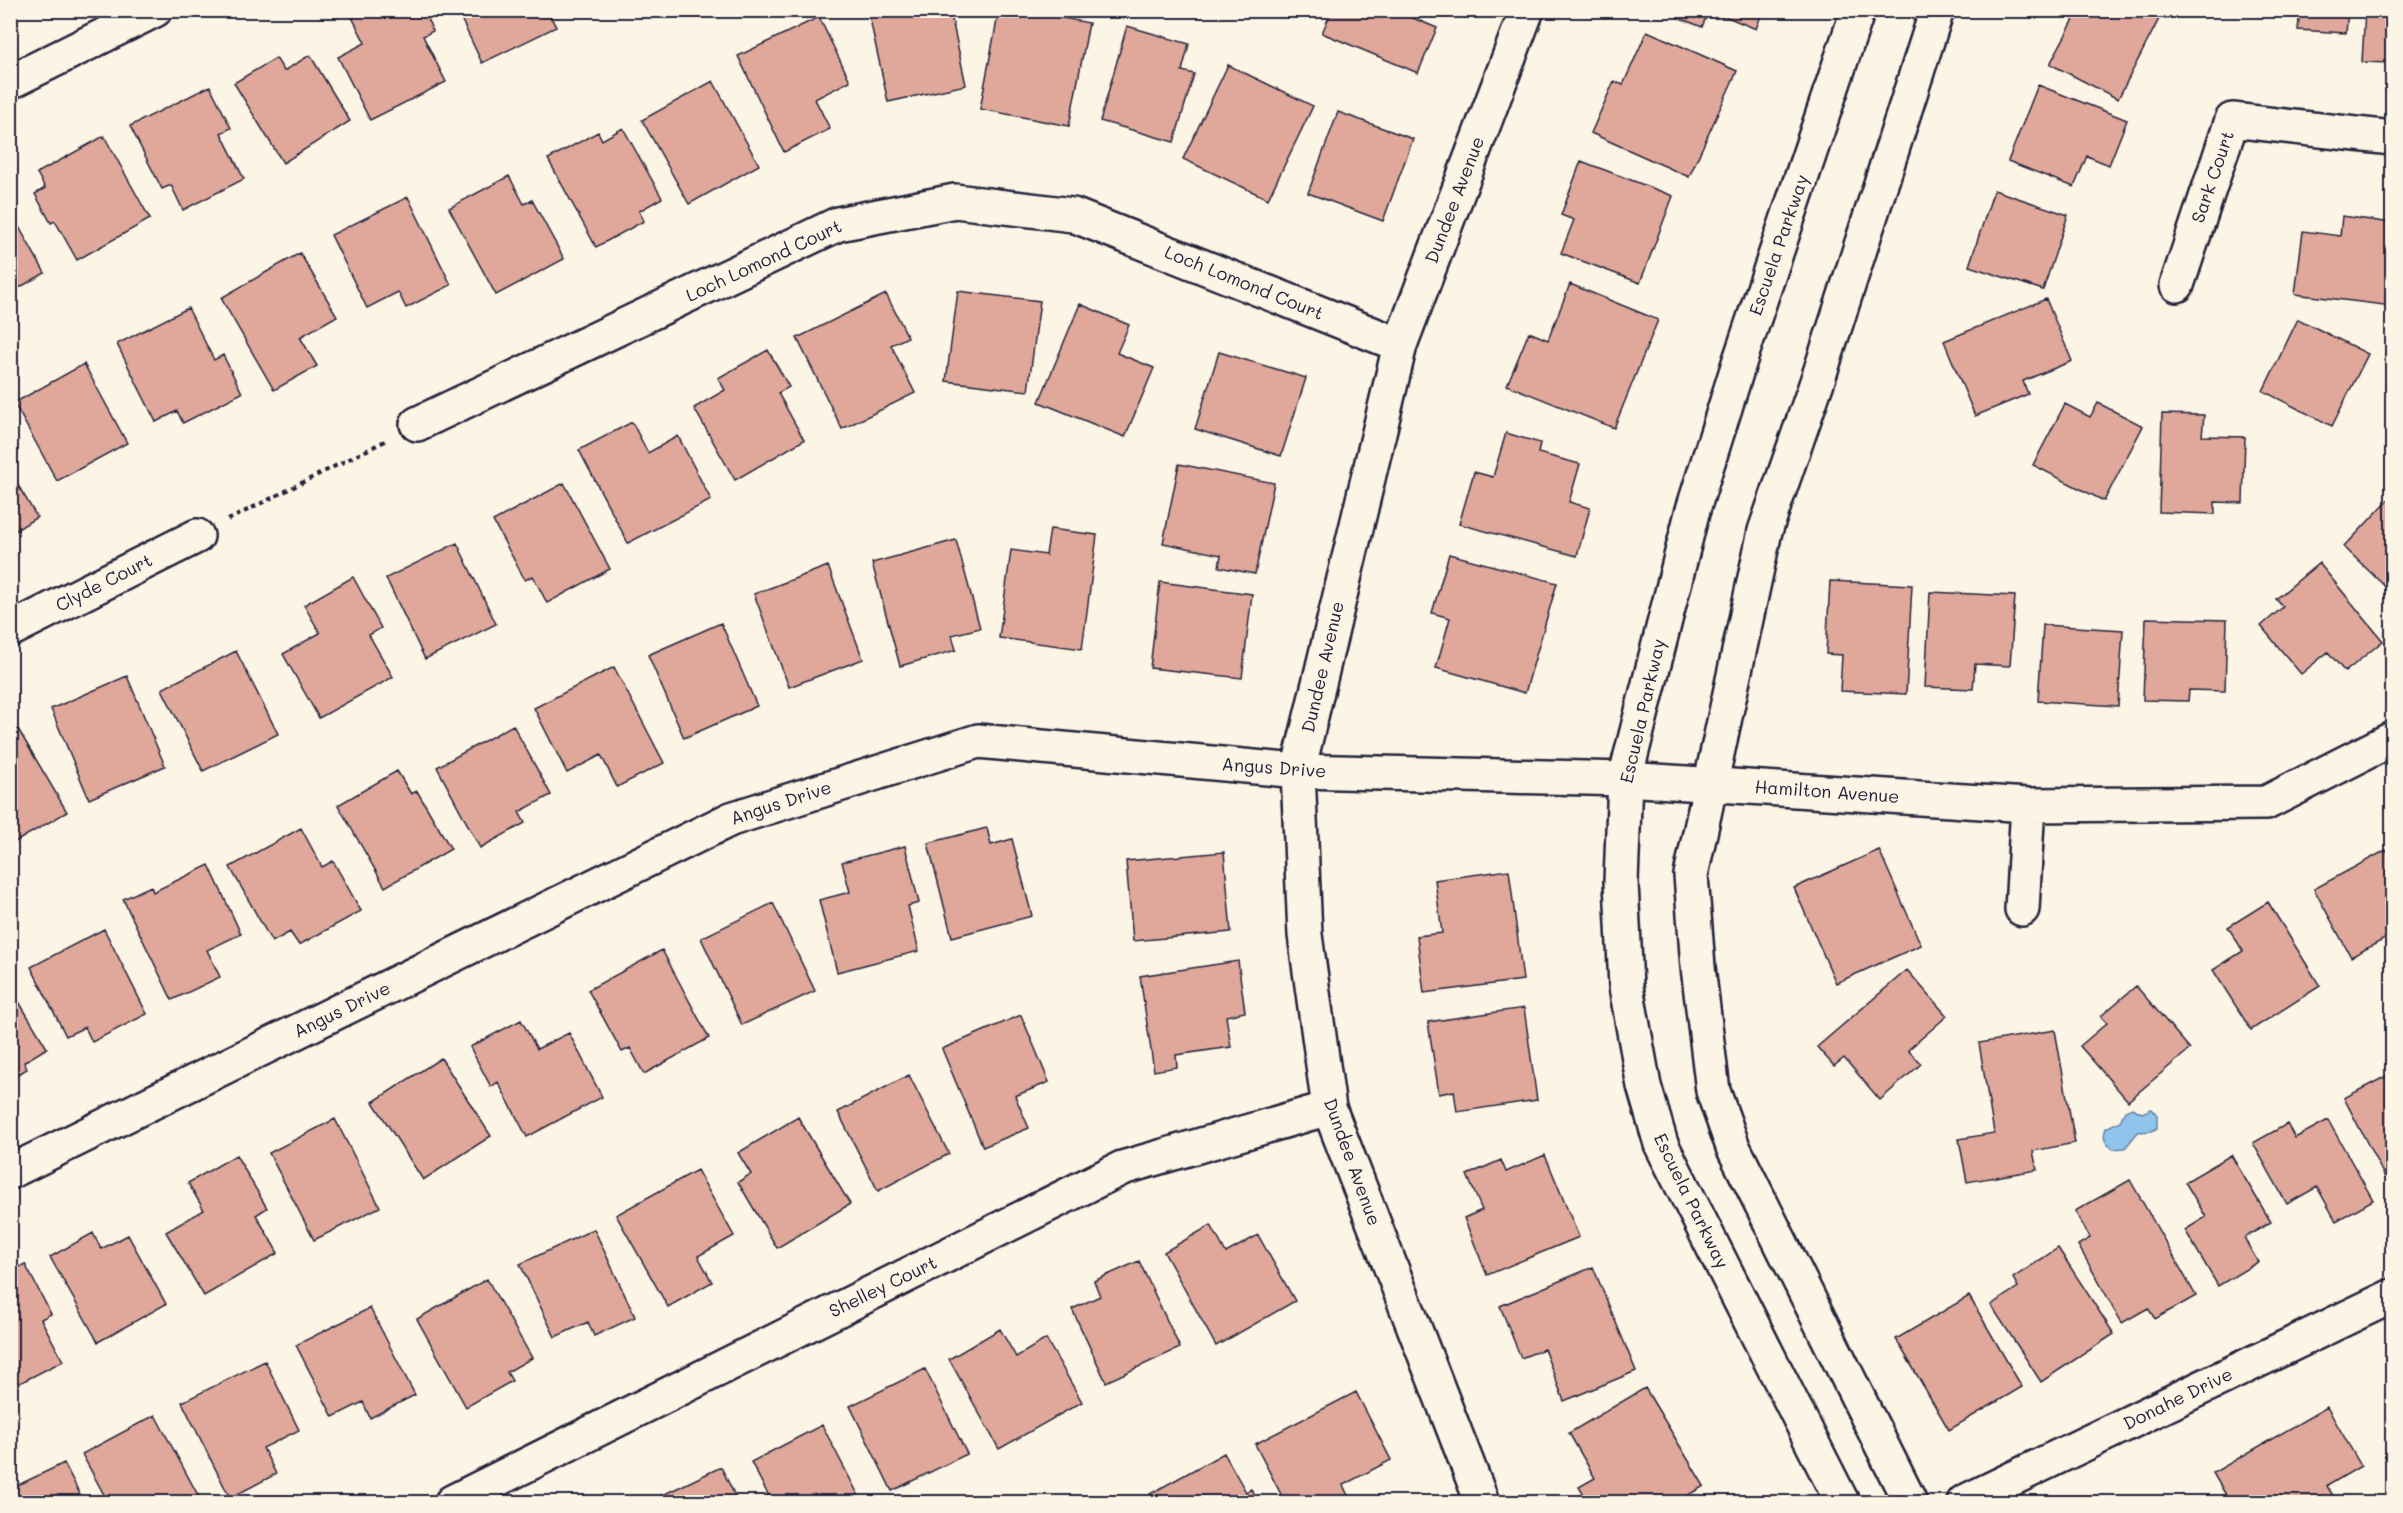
<svg xmlns="http://www.w3.org/2000/svg" width="2403" height="1513" font-family="Mali,sans-serif">
<style>
.water{fill:#8fc4ed;stroke:#6383a6;stroke-width:1.5}
.building{fill:#e0a79b;stroke:#22223b;stroke-width:1.5}
.lines{fill:none;stroke-linecap:round;stroke-linejoin:round}
.street-casing{stroke:#22223b;stroke-width:38}
.secondary-casing{stroke:#22223b;stroke-width:38}
.path{stroke:#22223b;stroke-width:4;stroke-dasharray:4.5 4.5;stroke-linecap:butt}
.street{stroke:#fcf5e5;stroke-width:33}
.secondary{stroke:#fcf5e5;stroke-width:33}
.labels{text-anchor:middle;stroke-width:6;stroke-linejoin:round;paint-order:stroke}
.street-label{font-size:18px;fill:#22223b;stroke:#fcf5e5}
</style>
<rect width="100%" height="100%" fill="#fcf5e5"/>
<filter id="ink" filterUnits="userSpaceOnUse"><feTurbulence type="fractalNoise" baseFrequency=".0167" numOctaves="2"/><feDisplacementMap in="SourceGraphic" scale="12" xChannelSelector="R" yChannelSelector="G"/><feConvolveMatrix kernelMatrix="1 2 1 2 8 2 1 2 1" color-interpolation-filters="sRGB"/></filter>
<g filter="url(#ink)">
<path class="water" d="M 2132,1108 L 2142,1113 L 2152,1109 L 2157,1115 L 2157,1128 L 2152,1131 L 2138,1132 L 2125,1148 L 2113,1149 C 2105,1143 2102,1138 2106,1128 L 2120,1121 L 2125,1111 Z"/>
<path class="building" d="M 423,10 L 433,31 L 423,36 L 446,82 L 370,120 L 338,57 L 365,43 L 349,11 Z
M 457,10 L 547,10 L 556,27 L 482,63 Z
M 868,10 L 950,10 L 966,85 L 888,102 Z
M 999,10 L 1022,10 L 1089,23 L 1069,126 L 980,109 Z
M 1332,10 L 1410,10 L 1408,16 L 1437,28 L 1418,73 L 1322,33 Z
M 1660,10 L 1709,10 L 1702,27 Z
M 1710,10 L 1763,10 L 1756,29 Z
M 2079,10 L 2152,10 L 2161,15 L 2118,99 L 2050,64 Z
M 2300,10 L 2348,10 L 2346,33 L 2298,30 Z
M 2365,10 L 2392,10 L 2392,63 L 2362,62 Z
M 819,17 L 850,81 L 815,99 L 830,129 L 784,152 L 738,56 Z
M 1127,26 L 1189,44 L 1182,71 L 1194,74 L 1174,142 L 1100,121 Z
M 1647,31 L 1737,71 L 1689,177 L 1591,133 L 1614,81 L 1623,85 Z
M 310,55 L 350,121 L 283,163 L 234,83 L 276,58 L 284,71 Z
M 1228,65 L 1313,106 L 1268,199 L 1183,159 Z
M 713,81 L 759,165 L 689,204 L 642,120 Z
M 2038,85 L 2127,120 L 2109,165 L 2087,156 L 2074,187 L 2008,161 Z
M 210,86 L 231,128 L 221,133 L 244,179 L 183,210 L 171,185 L 162,189 L 130,126 Z
M 1338,112 L 1413,139 L 1383,221 L 1308,193 Z
M 623,128 L 662,198 L 639,211 L 644,221 L 596,247 L 548,159 L 598,132 L 602,140 Z
M 104,136 L 150,219 L 77,260 L 55,221 L 51,223 L 35,194 L 45,188 L 37,173 Z
M 1581,161 L 1673,196 L 1640,283 L 1561,253 L 1574,220 L 1561,215 Z
M 509,176 L 524,204 L 532,200 L 564,259 L 496,295 L 449,208 Z
M 1994,190 L 2068,215 L 2043,290 L 1969,266 Z
M 408,197 L 451,285 L 406,308 L 398,292 L 367,308 L 331,235 Z
M 10,211 L 45,273 L 10,293 Z
M 2342,216 L 2392,223 L 2392,306 L 2295,294 L 2303,231 L 2340,236 Z
M 300,253 L 337,316 L 300,337 L 317,366 L 274,390 L 221,298 Z
M 1570,284 L 1658,320 L 1614,428 L 1507,385 L 1529,332 L 1548,340 Z
M 958,291 L 1040,301 L 1028,391 L 946,381 Z
M 886,294 L 908,337 L 891,345 L 915,393 L 842,429 L 797,338 Z
M 2046,299 L 2072,361 L 2023,381 L 2028,394 L 1975,416 L 1944,341 Z
M 1080,304 L 1129,325 L 1117,353 L 1154,368 L 1125,437 L 1039,402 Z
M 188,308 L 214,360 L 223,355 L 242,393 L 183,423 L 177,411 L 156,422 L 117,344 Z
M 2298,319 L 2368,354 L 2332,426 L 2263,391 Z
M 768,350 L 789,387 L 778,393 L 804,440 L 735,480 L 694,408 L 725,390 L 718,378 Z
M 1219,352 L 1306,378 L 1281,456 L 1195,429 Z
M 84,364 L 127,443 L 57,481 L 14,403 Z
M 2098,403 L 2143,426 L 2104,501 L 2033,465 L 2065,404 L 2090,417 Z
M 2162,414 L 2204,415 L 2202,436 L 2245,437 L 2243,503 L 2215,502 L 2215,514 L 2159,512 Z
M 632,422 L 648,453 L 678,436 L 711,500 L 628,543 L 579,450 Z
M 1506,433 L 1540,443 L 1538,453 L 1580,464 L 1569,502 L 1590,508 L 1577,556 L 1459,524 L 1474,472 L 1493,477 Z
M 1179,464 L 1274,483 L 1255,574 L 1219,567 L 1221,555 L 1163,543 Z
M 10,472 L 37,517 L 10,534 Z
M 564,483 L 610,569 L 547,603 L 533,576 L 525,580 L 493,521 Z
M 2392,496 L 2392,593 L 2344,547 Z
M 1050,529 L 1097,535 L 1082,649 L 999,638 L 1011,550 L 1046,555 Z
M 956,540 L 980,628 L 952,635 L 956,650 L 900,666 L 872,563 Z
M 457,543 L 496,624 L 425,659 L 386,578 Z
M 1449,554 L 1557,583 L 1525,693 L 1436,668 L 1450,618 L 1432,613 Z
M 2319,563 L 2383,641 L 2345,672 L 2328,652 L 2301,674 L 2261,626 L 2283,607 L 2276,599 Z
M 828,566 L 863,659 L 789,687 L 754,594 Z
M 353,577 L 381,628 L 369,635 L 393,677 L 319,718 L 283,654 L 320,633 L 304,605 Z
M 1830,581 L 1912,585 L 1906,694 L 1840,691 L 1842,655 L 1826,654 Z
M 1160,582 L 1252,594 L 1242,678 L 1150,668 Z
M 1930,592 L 2015,596 L 2010,666 L 1975,664 L 1973,689 L 1925,687 Z
M 2146,618 L 2227,620 L 2225,691 L 2189,690 L 2188,701 L 2143,700 Z
M 721,623 L 757,706 L 684,738 L 648,655 Z
M 2043,625 L 2123,630 L 2118,706 L 2038,701 Z
M 236,651 L 278,734 L 203,771 L 162,689 Z
M 614,667 L 664,763 L 617,787 L 601,755 L 567,773 L 534,708 Z
M 127,676 L 165,766 L 89,799 L 51,709 Z
M 513,725 L 551,795 L 519,812 L 525,823 L 480,848 L 437,767 Z
M 18,729 L 67,812 L 10,845 L 10,733 Z
M 397,771 L 411,794 L 417,791 L 451,849 L 385,887 L 338,805 Z
M 301,828 L 322,867 L 333,861 L 361,911 L 299,945 L 290,932 L 272,942 L 230,867 Z
M 987,828 L 991,845 L 1012,839 L 1032,916 L 952,937 L 928,843 Z
M 905,846 L 919,903 L 908,906 L 919,951 L 837,972 L 819,900 L 850,892 L 842,862 Z
M 1879,850 L 1921,945 L 1836,983 L 1794,888 Z
M 2386,850 L 2392,863 L 2392,935 L 2351,957 L 2314,889 Z
M 1224,852 L 1231,932 L 1133,941 L 1126,861 Z
M 209,865 L 241,934 L 207,950 L 220,977 L 172,1000 L 123,899 L 151,886 L 153,892 Z
M 1509,870 L 1523,980 L 1424,993 L 1417,936 L 1442,933 L 1435,880 Z
M 2268,902 L 2320,986 L 2251,1030 L 2213,970 L 2243,951 L 2228,927 Z
M 773,903 L 815,991 L 742,1025 L 701,938 Z
M 104,929 L 147,1014 L 92,1042 L 85,1027 L 66,1036 L 31,967 Z
M 662,950 L 709,1038 L 644,1074 L 630,1048 L 622,1052 L 588,990 Z
M 1238,961 L 1245,1012 L 1226,1016 L 1231,1047 L 1176,1055 L 1177,1067 L 1154,1071 L 1140,976 Z
M 1907,970 L 1947,1016 L 1908,1050 L 1921,1064 L 1880,1100 L 1844,1058 L 1834,1066 L 1817,1047 Z
M 2136,986 L 2190,1049 L 2128,1101 L 2080,1046 L 2107,1023 L 2101,1016 Z
M 10,987 L 47,1048 L 24,1062 L 27,1069 L 10,1079 Z
M 1524,1008 L 1537,1100 L 1457,1112 L 1454,1091 L 1439,1094 L 1428,1022 Z
M 1021,1015 L 1049,1082 L 1015,1096 L 1029,1128 L 983,1147 L 942,1049 Z
M 521,1020 L 537,1049 L 569,1033 L 602,1097 L 527,1137 L 498,1082 L 491,1087 L 470,1047 Z
M 2055,1030 L 2075,1143 L 2033,1151 L 2037,1170 L 1967,1182 L 1959,1139 L 1994,1133 L 1979,1043 Z
M 441,1058 L 491,1136 L 423,1180 L 373,1102 Z
M 2392,1073 L 2392,1191 L 2344,1098 Z
M 909,1075 L 949,1154 L 878,1191 L 838,1112 Z
M 798,1117 L 850,1204 L 777,1248 L 738,1182 L 751,1174 L 738,1153 Z
M 335,1119 L 380,1207 L 314,1240 L 269,1153 Z
M 2328,1120 L 2373,1200 L 2336,1221 L 2317,1187 L 2287,1204 L 2253,1143 L 2287,1124 L 2295,1138 Z
M 236,1155 L 267,1208 L 256,1215 L 278,1253 L 204,1296 L 166,1232 L 204,1210 L 188,1183 Z
M 1545,1155 L 1579,1237 L 1487,1275 L 1464,1218 L 1482,1210 L 1467,1175 L 1501,1160 L 1506,1172 Z
M 2231,1155 L 2271,1222 L 2244,1238 L 2258,1262 L 2218,1286 L 2185,1230 L 2206,1217 L 2185,1182 Z
M 697,1170 L 734,1236 L 698,1256 L 712,1282 L 668,1307 L 616,1215 Z
M 2130,1180 L 2196,1296 L 2155,1319 L 2148,1308 L 2122,1323 L 2078,1245 L 2090,1238 L 2075,1211 Z
M 1211,1225 L 1226,1253 L 1258,1235 L 1295,1301 L 1216,1346 L 1164,1252 Z
M 594,1229 L 635,1317 L 594,1336 L 588,1322 L 555,1337 L 520,1264 Z
M 93,1233 L 101,1249 L 128,1235 L 166,1304 L 98,1342 L 50,1257 Z
M 2058,1248 L 2114,1334 L 2041,1382 L 1991,1305 L 2018,1287 L 2013,1278 Z
M 1139,1261 L 1180,1348 L 1106,1382 L 1072,1309 L 1100,1296 L 1094,1281 Z
M 25,1264 L 51,1314 L 41,1319 L 63,1361 L 10,1388 L 10,1272 Z
M 1593,1267 L 1636,1371 L 1564,1401 L 1544,1349 L 1521,1358 L 1500,1306 Z
M 487,1279 L 532,1358 L 507,1372 L 512,1381 L 466,1407 L 417,1319 Z
M 1969,1296 L 2022,1387 L 1949,1430 L 1896,1339 Z
M 370,1308 L 415,1395 L 370,1418 L 363,1402 L 333,1417 L 296,1345 Z
M 1000,1329 L 1016,1357 L 1046,1339 L 1082,1402 L 999,1449 L 949,1359 Z
M 265,1361 L 299,1430 L 263,1448 L 276,1474 L 230,1498 L 182,1402 Z
M 925,1369 L 967,1454 L 892,1491 L 850,1406 Z
M 1645,1388 L 1704,1486 L 1676,1502 L 1588,1502 L 1579,1487 L 1595,1478 L 1569,1433 Z
M 1356,1392 L 1391,1460 L 1343,1485 L 1351,1502 L 1285,1502 L 1255,1444 Z
M 2327,1407 L 2361,1466 L 2327,1486 L 2337,1502 L 2230,1502 L 2213,1473 Z
M 155,1415 L 200,1499 L 193,1502 L 108,1502 L 82,1454 Z
M 822,1425 L 862,1502 L 772,1502 L 751,1462 Z
M 1224,1453 L 1246,1492 L 1251,1489 L 1259,1502 L 1155,1502 L 1150,1494 Z
M 64,1463 L 84,1502 L 10,1502 L 10,1489 Z
M 721,1467 L 738,1502 L 648,1502 Z"/>
<g class="lines">
<g class="street-casing">
<path id="street" d="M 10,82 L 155,10
M 2177,285 L 2232,120 L 2392,138
M 417,424 L 838,224 L 955,201 L 1073,215 L 1400,345
M 10,630 L 197,536
M 2022,909 L 2028,805
M 10,1172 L 731,819 L 978,741 L 1298,771 L 1625,779 L 2028,805 L 2266,803 L 2392,739
M 452,1502 L 1122,1168 L 1329,1108
M 1482,1502 L 1329,1108 L 1305,935 L 1298,771 L 1400,345 L 1527,10
M 1964,1502 L 2392,1296"/>
</g>
<g class="secondary-casing">
<path id="secondary" d="M 1842,1502 L 1661,1144 L 1644,1086 L 1626,987 L 1621,882 L 1625,779 L 1692,513 L 1739,363 L 1858,10
M 1910,1502 L 1733,1147 L 1713,1091 L 1698,967 L 1691,875 L 1765,531 L 1819,376 L 1937,10"/>
</g>
<path class="path" d="M 228,520 L 385,441"/>
<use href="#street" class="street"/>
<use href="#secondary" class="secondary"/>
</g>
</g>
<g class="labels">
<g class="street-label">
<text transform="translate(2213 177) rotate(-71)" y="6">Sark Court</text>
<text transform="translate(1455 200) rotate(-69)" y="6">Dundee Avenue</text>
<text transform="translate(1779 245) rotate(-71)" y="6">Escuela Parkway</text>
<text transform="translate(764 261) rotate(-25)" y="6">Loch Lomond Court</text>
<text transform="translate(1244 283) rotate(22)" y="6">Loch Lomond Court</text>
<text transform="translate(104 583) rotate(-27)" y="6">Clyde Court</text>
<text transform="translate(1323 667) rotate(-77)" y="6">Dundee Avenue</text>
<text transform="translate(1643 711) rotate(-77)" y="6">Escuela Parkway</text>
<text transform="translate(1274 768) rotate(4)" y="6">Angus Drive</text>
<text transform="translate(1827 792) rotate(4)" y="6">Hamilton Avenue</text>
<text transform="translate(781 803) rotate(-18)" y="6">Angus Drive</text>
<text transform="translate(342 1010) rotate(-26)" y="6">Angus Drive</text>
<text transform="translate(1352 1162) rotate(70)" y="6">Dundee Avenue</text>
<text transform="translate(1691 1201) rotate(64)" y="6">Escuela Parkway</text>
<text transform="translate(883 1287) rotate(-26)" y="6">Shelley Court</text>
<text transform="translate(2178 1399) rotate(-26)" y="6">Donahe Drive</text>
</g>
</g>
<rect width="2403" height="1513" fill="none" stroke="#fcf5e5" stroke-width="36"/>
<rect x="18" y="18" width="2367" height="1477" fill="none" stroke="#22223b" stroke-width="2" filter="url(#ink)"/>
</svg>
